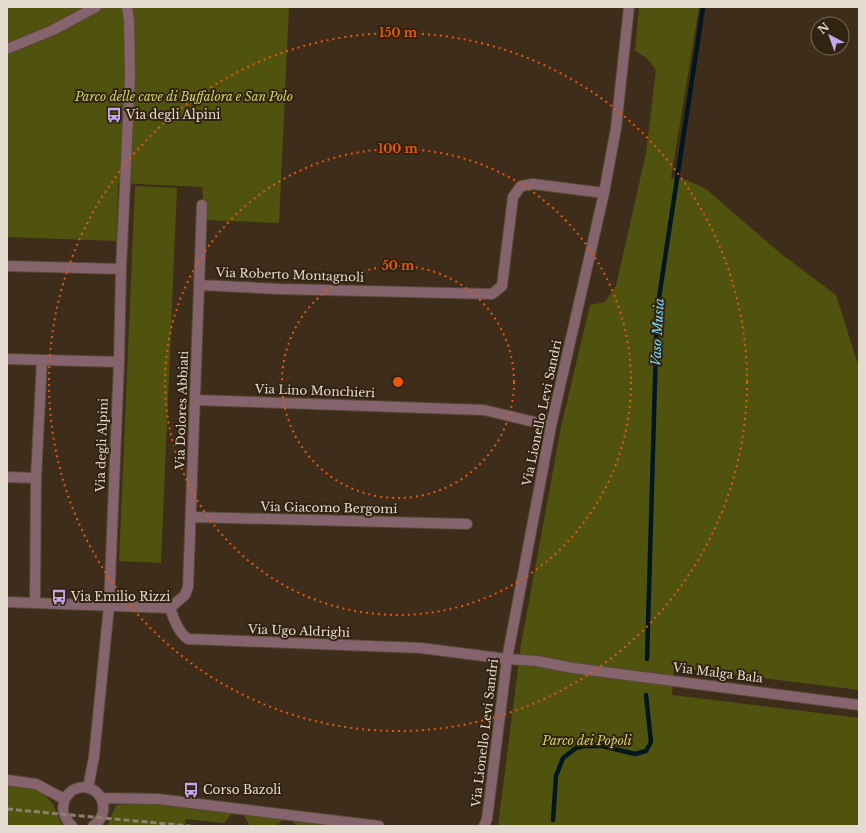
<svg xmlns="http://www.w3.org/2000/svg" width="866" height="833" font-family="'Libre Baskerville',serif">
<style>
.green{fill:#50530d}
.lines{fill:none;stroke-linecap:round;stroke-linejoin:round}
.stream{stroke:#001721;stroke-width:4.5}
.minor-casing{stroke:#584937;stroke-width:12}
.minor{stroke:#85646d;stroke-width:10}
.rail{stroke:#8e8071;stroke-width:3;stroke-dasharray:6 3;stroke-linecap:butt}
.ring{fill:none;stroke:#e8590c;stroke-width:2;stroke-dasharray:2 4}
.labels{text-anchor:middle;stroke-width:4;stroke-linejoin:round;paint-order:stroke}
.park-label{font-size:12px;font-style:italic;fill:#ced46a;stroke:#322311}
.poi-label{font-size:12px;fill:#e5dacf;stroke:#322311;text-anchor:start}
.street-label{font-size:12px;fill:#e5dacf;stroke:#322311}
.water-label{font-size:13px;font-style:italic;fill:#78dbfd;stroke:#322311}
.centre{fill:#e8590c;stroke:#322311;stroke-width:2}
.ring-label{font-size:12px;text-anchor:middle;font-weight:bold;fill:#e8590c;stroke:#322311;stroke-width:4;stroke-linejoin:round;paint-order:stroke}
</style>
<rect width="100%" height="100%" fill="#3d2d1a"/>
<path class="green" d="M 7,7 L 289,7 L 279,223 L 205,220 L 202,187 L 118,183 L 117,241 L 7,237 Z
M 639,7 L 699,7 L 671,178 L 687,180 L 706,189 L 780,253 L 836,295 L 859,368 L 859,690 L 674,667 L 672,695 L 859,718 L 859,826 L 498,826 L 521,645 L 561,427 L 590,305 L 605,302 L 616,286 L 646,153 L 656,70 L 647,58 L 635,51 Z
M 135,186 L 177,188 L 161,563 L 119,561 Z
M 7,782 L 37,786 L 53,804 L 62,826 L 7,826 Z
M 153,803 L 232,813 L 224,823 L 186,819 L 185,826 L 107,826 L 116,805 Z
M 243,814 L 283,819 L 277,826 L 250,826 Z
M 293,821 L 342,826 L 296,826 Z"/>
<g class="lines">
<path class="stream" d="M 647,659 L 657,311 L 703,7
M 553,820 L 556,776 L 563,758 L 576,748 L 583,746 L 602,746 L 635,754 L 646,751 L 651,742 L 646,695"/>
<g class="minor-casing">
<path id="minor" d="M 7,49 L 53,30 L 96,7
M 7,266 L 121,269
M 199,285 L 280,289 L 492,294 L 502,286 L 513,197 L 521,186 L 533,184 L 604,193
M 7,359 L 119,362
M 195,400 L 484,410 L 551,426
M 7,477 L 36,478 L 42,360
M 191,517 L 467,524
M 7,602 L 170,608 C 174,619 178,632 188,639 L 421,648 L 507,659 L 537,661 L 573,668 L 859,705
M 35,603 L 36,478
M 170,608 L 185,595 L 188,587 L 202,205
M 7,780 L 36,784 L 64,799
M 88,788 L 94,757 L 109,606 L 119,362 L 121,269 L 130,76 L 129,21 L 127,7
M 101,798 L 158,799 L 379,826
M 72,826 C 65,819 61,812 64,802 C 65,797 69,793 73,790 C 97,778 116,810 93,826
M 484,826 L 487,819 L 507,659 L 551,426 L 604,193 L 616,128 L 629,7"/>
</g>
<use href="#minor" class="minor"/>
<path class="rail" d="M 7,809 L 190,826"/>
</g>
<g class="ring">
<circle cx="398" cy="382" r="116"/>
<circle cx="398" cy="382" r="233"/>
<circle cx="398" cy="382" r="349"/>
</g>
<defs>
<g id="bus-bare" transform="scale(1.2)"><path d="M-5-6H5V4H4V6H2V4H-2V6H-4V4H-5ZM-3.5-4V0h7V-4ZM-3.5 1.2v1.5H-2V1.2ZM2 1.2v1.5H3.5V1.2Z" fill="#c5a7f1" stroke="#322311" stroke-width="2.5" paint-order="stroke"/></g>
</defs>
<g fill-rule="evenodd">
<use href="#bus-bare" x="114" y="115"/>
<use href="#bus-bare" x="59" y="597"/>
<use href="#bus-bare" x="191" y="790"/>
</g>
<g class="labels">
<g class="park-label">
<text x="184" y="101">Parco delle cave di Buffalora e San Polo</text>
<text x="587" y="745">Parco dei Popoli</text>
</g>
<g class="poi-label">
<text x="126" y="119">Via degli Alpini</text>
<text x="71" y="601">Via Emilio Rizzi</text>
<text x="203" y="794">Corso Bazoli</text>
</g>
<g class="street-label">
<text transform="translate(290 275) rotate(2)" y="4">Via Roberto Montagnoli</text>
<text transform="translate(315 391) rotate(2)" y="4">Via Lino Monchieri</text>
<text transform="translate(182 410) rotate(-88)" y="4">Via Dolores Abbiati</text>
<text transform="translate(542 413) rotate(-78)" y="4">Via Lionello Levi Sandri</text>
<text transform="translate(102 445) rotate(-88)" y="4">Via degli Alpini</text>
<text transform="translate(329 508) rotate(1)" y="4">Via Giacomo Bergomi</text>
<text transform="translate(299 631) rotate(2)" y="4">Via Ugo Aldrighi</text>
<text transform="translate(718 673) rotate(7)" y="4">Via Malga Bala</text>
<text transform="translate(485 733) rotate(-83)" y="4">Via Lionello Levi Sandri</text>
</g>
<g class="water-label">
<text transform="translate(657 332) rotate(-87)" y="5">Vaso Musia</text>
</g>
</g>
<circle cx="398" cy="382" r="6" class="centre"/>
<g class="ring-label">
<text x="398" y="37">150 m</text>
<text x="398" y="153">100 m</text>
<text x="398" y="270">50 m</text>
</g>
<rect width="866" height="833" fill="none" stroke="#e5dacf" stroke-width="16"/>
<g transform="translate(830 36) rotate(319)"><circle r="19" fill="#322311" stroke="#7a6c5d"/>
<path d="M0-3L7 15L0 10L-7 15Z" fill="#c5a7f1"/>
<text y="-6" font-size="11" font-weight="bold" text-anchor="middle" fill="#e5dacf">N</text>
</g>
</svg>
